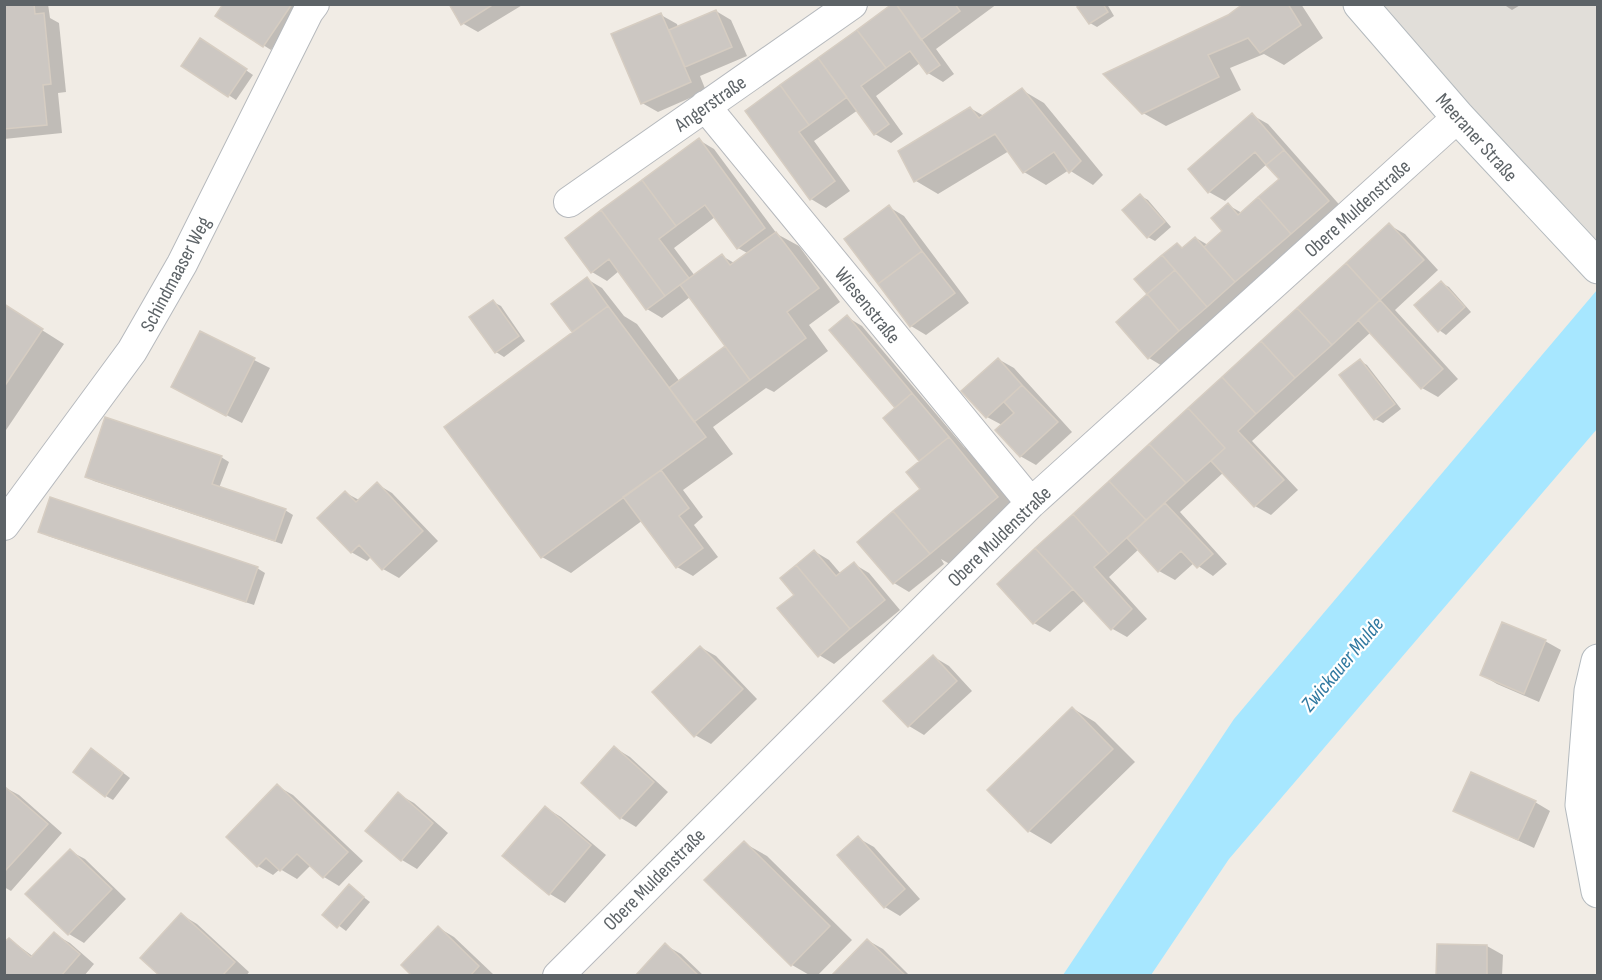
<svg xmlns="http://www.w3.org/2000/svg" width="1602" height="980" font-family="'Sofia Sans Condensed',sans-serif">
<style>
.industrial{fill:#e1ded9}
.water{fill:#a7e7ff}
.shadow{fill:#0003;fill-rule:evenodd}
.building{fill:#ccc7c2;stroke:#d6cdc2;stroke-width:1.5}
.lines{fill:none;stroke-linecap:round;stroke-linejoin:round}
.street-casing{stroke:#b6b9bd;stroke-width:32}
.secondary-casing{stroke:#b4babe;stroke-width:35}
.street{stroke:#fff;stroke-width:30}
.secondary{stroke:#fff;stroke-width:33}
.labels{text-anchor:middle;stroke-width:4.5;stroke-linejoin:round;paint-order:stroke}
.street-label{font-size:20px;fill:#5d6367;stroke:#fff}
.water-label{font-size:21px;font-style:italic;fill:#3079a0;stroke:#fff}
</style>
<rect width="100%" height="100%" fill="#f1ece5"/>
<path class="industrial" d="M 1360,5 L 1597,5 L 1597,267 Z"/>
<path class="water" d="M 1597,290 L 1597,429 L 1229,859 L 1151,975 L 1063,975 L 1234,719 Z"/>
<path class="shadow" d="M 4,4 L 48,4 L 50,18 L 59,23 L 66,92 L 58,93 L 62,133 L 4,139 Z
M 225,4 L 302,4 L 271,50 L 217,16 Z
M 451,4 L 524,4 L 478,32 L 462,23 Z
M 894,4 L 997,4 L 936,49 L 954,74 L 943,82 L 928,73 L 920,63 L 876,96 L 903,134 L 891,143 L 875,134 L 858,110 L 814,141 L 850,191 L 826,208 L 811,199 L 747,112 Z
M 1085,4 L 1107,4 L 1114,16 L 1097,27 L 1090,23 Z
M 1241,4 L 1301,4 L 1323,38 L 1284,65 L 1264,54 L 1230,68 L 1241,90 L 1166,126 L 1143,113 L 1229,16 L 1242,6 Z
M 1503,4 L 1522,4 L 1512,10 Z
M 716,11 L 731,20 L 747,56 L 700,76 L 706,91 L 658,112 L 642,103 L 661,15 L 677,24 L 678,28 Z
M 208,44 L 253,75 L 236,100 L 183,65 Z
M 1022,90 L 1044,103 L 1103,175 L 1093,185 L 1069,170 L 1046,185 L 1024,172 L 1009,151 L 938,194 L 916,181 L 970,108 L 984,116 Z
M 1252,115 L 1268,124 L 1344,210 L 1164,367 L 1149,358 L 1150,294 L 1177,244 L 1184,249 L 1196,238 L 1208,245 L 1224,231 L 1228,205 L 1242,213 L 1281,180 L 1267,164 L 1225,201 L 1209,192 L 1190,169 Z
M 699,140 L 714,149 L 777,234 L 799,246 L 840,302 L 809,325 L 828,351 L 774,392 L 766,388 L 713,427 L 733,454 L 683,490 L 703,517 L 694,525 L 718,557 L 693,576 L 677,567 L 643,520 L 571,573 L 542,557 L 574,332 L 553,304 L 587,279 L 602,288 L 624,316 L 637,324 L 680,382 L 731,352 L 690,297 L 662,318 L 647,309 L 619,271 L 607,281 L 592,272 ZM 715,217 L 738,248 L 749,254 L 736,264 L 722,256 L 695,276 L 674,248 Z
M 1141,196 L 1148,200 L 1171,227 L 1155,241 L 1148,237 Z
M 889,207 L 904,216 L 969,303 L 926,335 L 911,326 Z
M 1389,225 L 1405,234 L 1438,270 L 1395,310 L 1458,379 L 1438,397 L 1422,388 L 1371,332 L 1252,441 L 1298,490 L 1271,515 L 1255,506 L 1224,472 L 1180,512 L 1227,564 L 1213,576 L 1194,563 L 1175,580 L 1159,571 L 1139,549 L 1109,577 L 1147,619 L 1127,637 L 1111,628 L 1085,600 L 1050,632 L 1034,623 Z
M 1441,283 L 1449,287 L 1471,312 L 1446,335 L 1439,330 Z
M 493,302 L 501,306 L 525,341 L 504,357 L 496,352 L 471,317 Z
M 4,306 L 64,344 L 4,433 Z
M 847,317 L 862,326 L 964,447 L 971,452 L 1020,510 L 953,566 L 941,559 L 944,564 L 909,592 L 894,583 L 922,489 L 922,461 L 897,408 Z
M 200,333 L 270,368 L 242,423 L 189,396 Z
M 998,359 L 1014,368 L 1072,432 L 1036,465 L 1020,456 L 1002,425 L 987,417 Z
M 1360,361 L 1367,365 L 1401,409 L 1383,423 L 1375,419 Z
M 221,457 L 229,462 L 219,488 L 285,510 L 293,515 L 282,544 L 94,481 L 86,477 Z
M 377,484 L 392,493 L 438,541 L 399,578 L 383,569 L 372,556 L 367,561 L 351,552 L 346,493 L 359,500 Z
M 40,531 L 257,568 L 265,573 L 254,605 L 48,536 Z
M 814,551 L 829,560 L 841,574 L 854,564 L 869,573 L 900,610 L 834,664 L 819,655 L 796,595 Z
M 1545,641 L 1561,650 L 1539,702 L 1497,684 L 1482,675 Z
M 700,647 L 716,656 L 757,699 L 711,744 L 695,735 Z
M 934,657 L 949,666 L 972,691 L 924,735 L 909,726 Z
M 1072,708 L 1095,722 L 1135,762 L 1051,844 L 1029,831 Z
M 615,748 L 630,757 L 668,792 L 636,827 L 621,818 Z
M 99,754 L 130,778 L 113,800 L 106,796 Z
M 277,786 L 293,795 L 363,861 L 339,886 L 324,877 L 311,865 L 297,879 L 280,869 L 273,875 L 258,866 Z
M 4,787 L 19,795 L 62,833 L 11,891 L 4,887 Z
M 398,794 L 414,803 L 448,833 L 417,869 L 402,860 Z
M 1535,802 L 1550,811 L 1534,848 L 1455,811 Z
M 546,808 L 561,817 L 606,855 L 565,903 L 550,894 Z
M 858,838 L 874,847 L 920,899 L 900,916 L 885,907 Z
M 744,843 L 767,856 L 852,940 L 817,976 L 811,976 L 792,965 Z
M 70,851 L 85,859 L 126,899 L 84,943 L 69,934 Z
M 349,886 L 370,902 L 346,931 L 325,915 Z
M 182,915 L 197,924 L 249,972 L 246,976 L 162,976 Z
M 439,928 L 454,937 L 494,975 L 414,976 Z
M 54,934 L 70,943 L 94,964 L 84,976 L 4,976 L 9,939 L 34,957 Z
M 867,940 L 883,949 L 910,976 L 833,976 Z
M 665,945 L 681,954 L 704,976 L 637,976 Z
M 1438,946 L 1487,946 L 1503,955 L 1502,976 L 1438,976 Z"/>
<path class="building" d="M 4,4 L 34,4 L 35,14 L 44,13 L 51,84 L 43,85 L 47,125 L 4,129 Z
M 223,4 L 292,4 L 263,47 L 215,16 Z
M 449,4 L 494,4 L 461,25 Z
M 892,4 L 896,4 L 940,65 L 927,74 L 910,51 L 886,68 L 857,30 Z
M 896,4 L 955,4 L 960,11 L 921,40 Z
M 1082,4 L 1103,4 L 1108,12 L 1089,24 L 1077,7 Z
M 1243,4 L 1288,4 L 1301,25 L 1260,53 L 1248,38 L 1208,55 L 1219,77 L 1142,114 L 1103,74 L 1228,15 Z
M 716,10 L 732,47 L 685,67 L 669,30 Z
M 661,13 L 691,82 L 641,104 L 611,34 Z
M 857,30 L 886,68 L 861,86 L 889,124 L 874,135 L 818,58 Z
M 200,38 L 247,69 L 228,97 L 181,66 Z
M 818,58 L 847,97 L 809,125 L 780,85 Z
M 780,85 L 809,125 L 799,132 L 835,181 L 810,200 L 745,111 Z
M 1022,88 L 1081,161 L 1069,173 L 1054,152 L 1023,173 L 995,134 L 914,182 L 898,151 L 970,107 L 979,118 Z
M 1252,113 L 1284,150 L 1266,165 L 1255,152 L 1208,193 L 1188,169 Z
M 699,138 L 765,228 L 737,249 L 705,205 L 676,226 L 642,180 Z
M 1284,150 L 1329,201 L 1291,234 L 1258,197 L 1279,179 L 1266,165 Z
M 642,180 L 676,226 L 659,239 L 689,278 L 665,296 L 601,210 Z
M 1140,194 L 1165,222 L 1147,238 L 1122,210 Z
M 1258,197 L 1291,234 L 1235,282 L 1204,247 L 1222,231 L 1211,218 L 1228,203 L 1238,215 Z
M 889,205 L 922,251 L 878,284 L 844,239 Z
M 601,210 L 665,296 L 646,310 L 609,259 L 591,273 L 565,238 Z
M 1389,223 L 1424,260 L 1380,300 L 1346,263 Z
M 776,232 L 819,288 L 787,312 L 806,338 L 750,380 L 680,285 L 722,254 L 730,265 Z
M 1195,237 L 1235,282 L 1207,307 L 1162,255 L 1177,243 L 1182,248 Z
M 922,251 L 955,293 L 910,327 L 878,284 Z
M 1162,255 L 1175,270 L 1147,294 L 1134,279 Z
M 1346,263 L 1380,300 L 1332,345 L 1297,308 Z
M 1175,270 L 1207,307 L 1179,331 L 1147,294 Z
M 587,277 L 608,306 L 572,332 L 551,304 Z
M 1441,281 L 1465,307 L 1438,332 L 1414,305 Z
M 1147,294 L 1179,331 L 1148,359 L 1116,322 Z
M 493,300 L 519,336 L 495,353 L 469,317 Z
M 1380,300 L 1443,369 L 1421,389 L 1358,320 Z
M 4,304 L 43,329 L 4,387 Z
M 608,306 L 706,437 L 541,558 L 444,427 Z
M 1297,308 L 1332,345 L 1295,378 L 1261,341 Z
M 847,315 L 912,393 L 895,408 L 829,330 Z
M 200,331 L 255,358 L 226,416 L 171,387 Z
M 1261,341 L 1295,378 L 1256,414 L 1222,377 Z
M 725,346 L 750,380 L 694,422 L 669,388 Z
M 998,358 L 1022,385 L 986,418 L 961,391 Z
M 1360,359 L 1395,404 L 1374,420 L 1339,375 Z
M 1222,377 L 1256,414 L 1238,431 L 1284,480 L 1254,507 L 1211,461 L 1225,448 L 1188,408 Z
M 1022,385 L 1058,422 L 1020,457 L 995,430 L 1014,413 L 1004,402 Z
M 912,393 L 949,437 L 919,461 L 883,418 Z
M 1188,408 L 1225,448 L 1186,483 L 1149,444 Z
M 105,417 L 222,456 L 212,484 L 286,509 L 275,541 L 85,477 Z
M 949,437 L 998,497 L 930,554 L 893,511 L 920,489 L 906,472 Z
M 1149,444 L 1186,483 L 1146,520 L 1109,481 Z
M 661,470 L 689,508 L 679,516 L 703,548 L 676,568 L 623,497 Z
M 1109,481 L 1146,520 L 1109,554 L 1073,514 Z
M 377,482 L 423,531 L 382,570 L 359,545 L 351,553 L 317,518 L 345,491 L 356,502 Z
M 50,497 L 258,567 L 246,602 L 38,532 Z
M 1165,503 L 1213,554 L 1197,568 L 1181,551 L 1158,572 L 1127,538 Z
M 893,511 L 930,554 L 893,584 L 857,542 Z
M 1073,514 L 1109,554 L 1094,567 L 1132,609 L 1111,630 L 1035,548 Z
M 1035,548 L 1073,589 L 1033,624 L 997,584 Z
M 814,550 L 836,576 L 854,562 L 885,600 L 850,629 L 796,565 Z
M 796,565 L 850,629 L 818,657 L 777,608 L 794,595 L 780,578 Z
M 1502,622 L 1546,640 L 1524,694 L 1480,675 Z
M 700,646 L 743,689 L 694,737 L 652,692 Z
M 933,655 L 957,681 L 908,727 L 883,701 Z
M 1072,707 L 1113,749 L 1028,832 L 987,790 Z
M 614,746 L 654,782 L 620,819 L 581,783 Z
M 91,748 L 123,773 L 105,797 L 73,772 Z
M 1471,772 L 1536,801 L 1518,840 L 1453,811 Z
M 277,784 L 348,852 L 323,878 L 297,854 L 280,871 L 266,858 L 257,867 L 226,837 Z
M 4,786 L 48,824 L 4,872 Z
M 398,792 L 433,823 L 401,861 L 365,831 Z
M 545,806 L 591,845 L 549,895 L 502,856 Z
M 858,836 L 905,889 L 884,908 L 837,855 Z
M 744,841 L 830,926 L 791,966 L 704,880 Z
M 70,849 L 112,889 L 68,935 L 25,894 Z
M 349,884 L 364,897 L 337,928 L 322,915 Z
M 181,913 L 235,962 L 222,976 L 160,976 L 140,958 Z
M 438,926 L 479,966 L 470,976 L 412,976 L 401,965 Z
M 54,932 L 80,954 L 61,976 L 4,976 L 4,942 L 9,938 L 31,957 Z
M 867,939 L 906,976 L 831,976 Z
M 665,943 L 699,976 L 635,976 Z
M 1437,944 L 1487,945 L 1487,976 L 1436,976 Z"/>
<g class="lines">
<g class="street-casing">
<path id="street" d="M 705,106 L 1031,503
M 569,202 L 852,4
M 4,525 L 132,351 L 182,264 L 308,12 L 314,4
M 558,976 L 1031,503 L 1458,117"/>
</g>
<g class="secondary-casing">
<path id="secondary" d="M 1360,4 L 1458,117 L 1598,267
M 1598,661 L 1591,691 L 1582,805 L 1598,891"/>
</g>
<use href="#street" class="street"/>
<use href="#secondary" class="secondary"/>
</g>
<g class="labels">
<g class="street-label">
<text transform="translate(710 103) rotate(-35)" y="7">Angerstraße</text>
<text transform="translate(1477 137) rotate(48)" y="7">Meeraner Straße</text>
<text transform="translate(1357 208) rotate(-42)" y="7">Obere Muldenstraße</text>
<text transform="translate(175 274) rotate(-62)" y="7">Schindmaaser Weg</text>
<text transform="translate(868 305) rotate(51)" y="7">Wiesenstraße</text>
<text transform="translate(999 536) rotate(-44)" y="7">Obere Muldenstraße</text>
<text transform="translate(654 879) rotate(-45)" y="7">Obere Muldenstraße</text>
</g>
<g class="water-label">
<text transform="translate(1342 664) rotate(-50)" y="7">Zwickauer Mulde</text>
</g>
</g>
<rect width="1602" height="980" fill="none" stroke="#5d6367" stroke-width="12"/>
</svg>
